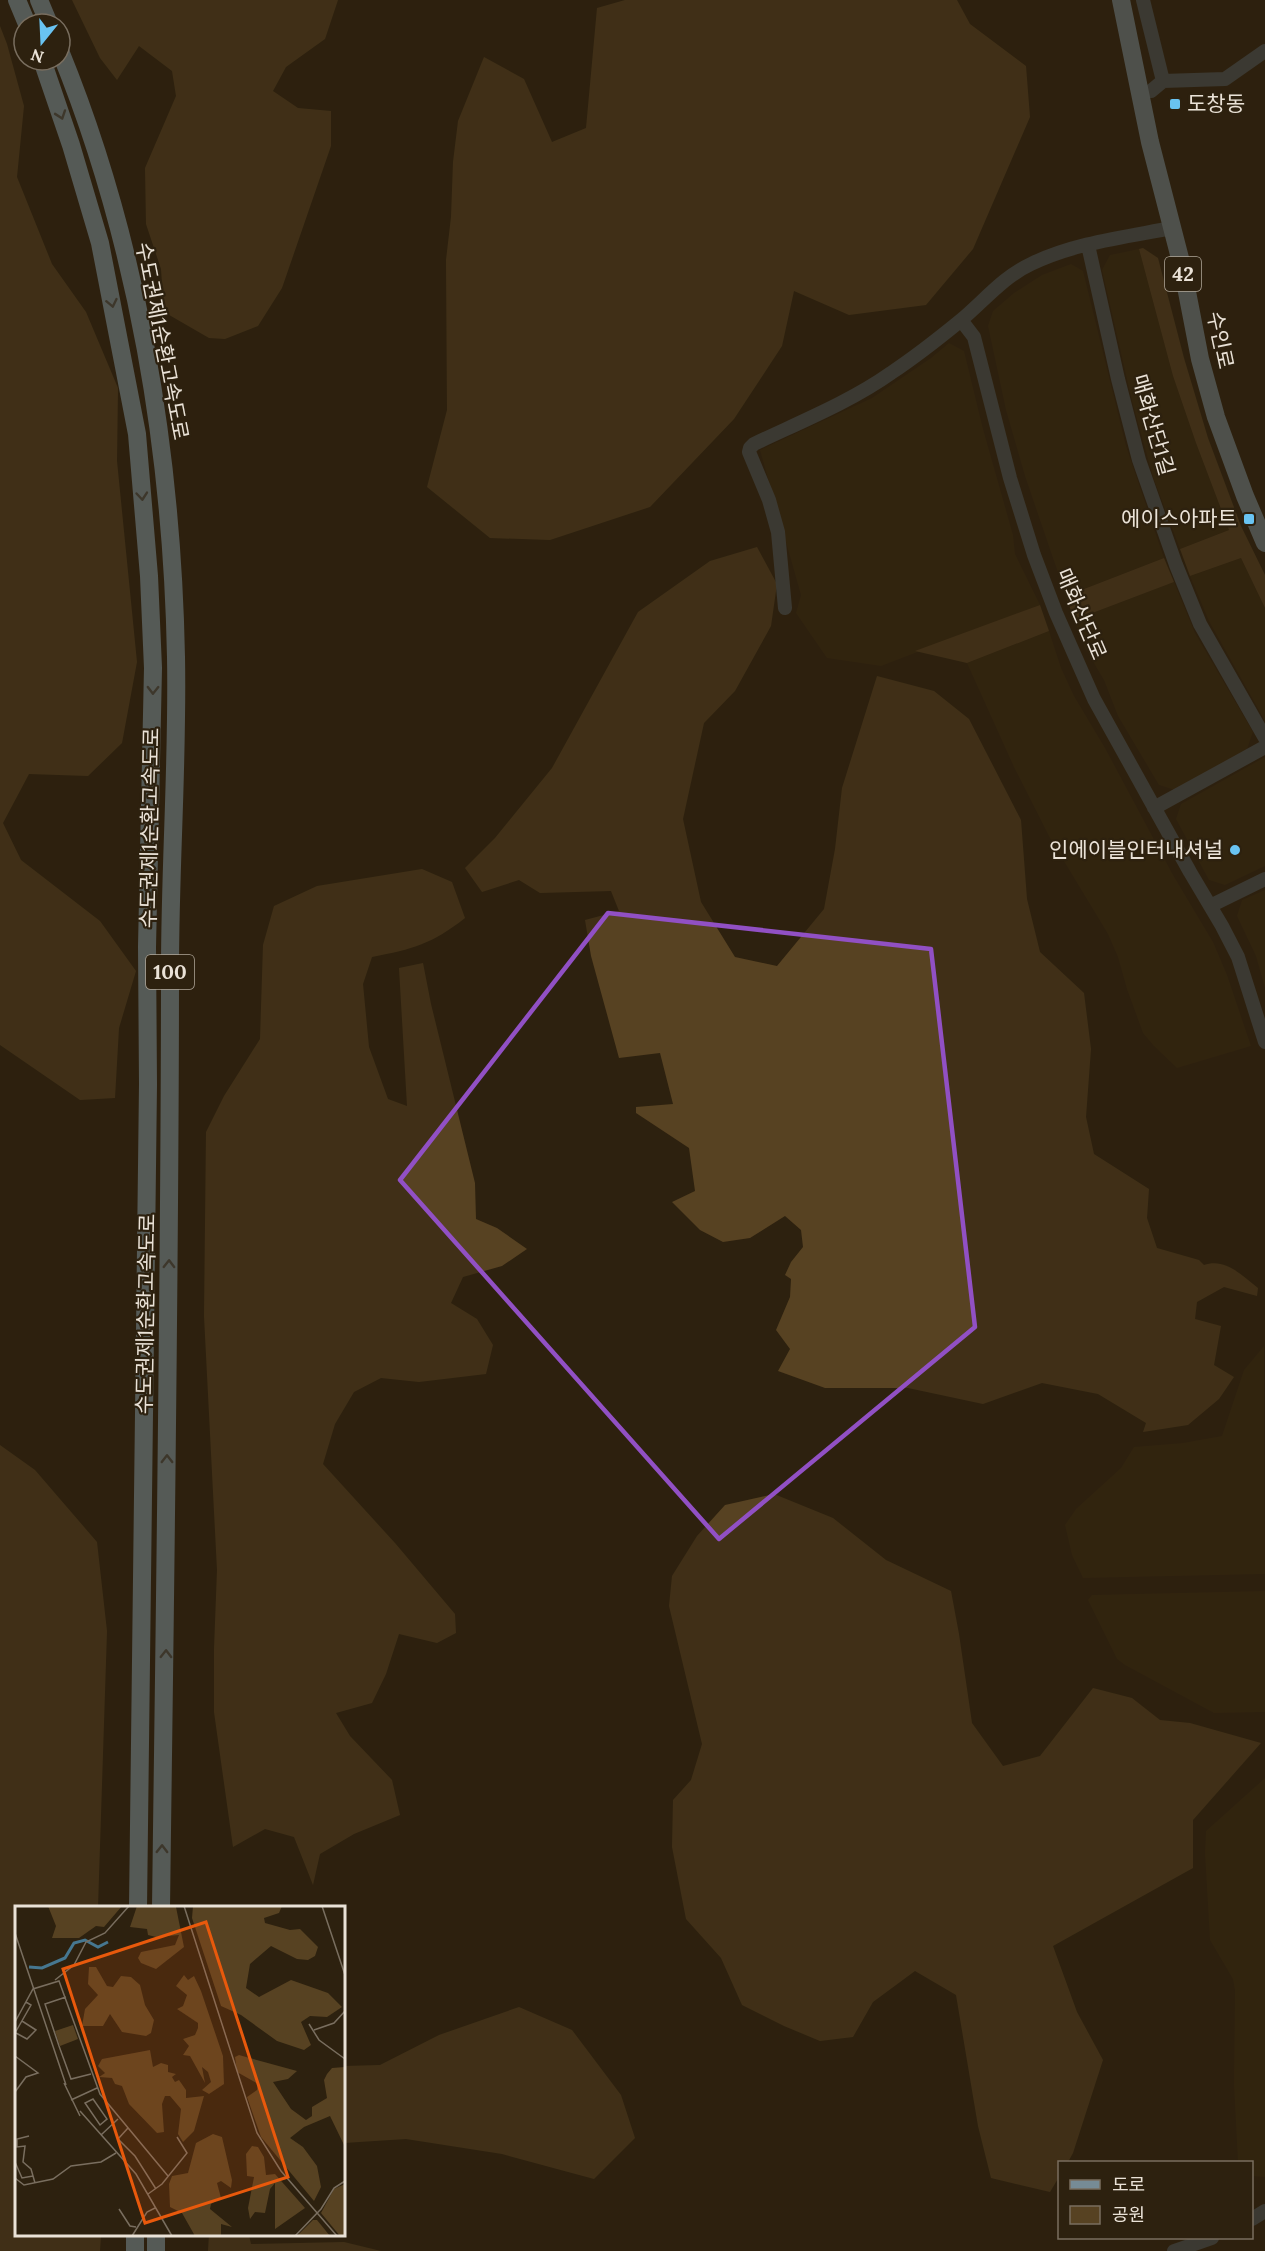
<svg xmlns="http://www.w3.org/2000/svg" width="1265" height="2251" font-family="Lora,'Noto Sans KR',serif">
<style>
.built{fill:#37280f}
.green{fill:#574222}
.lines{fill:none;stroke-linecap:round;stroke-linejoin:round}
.minor{stroke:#4d575d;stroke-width:14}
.major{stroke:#768b96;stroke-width:18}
.highway{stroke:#869fad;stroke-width:18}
.oneway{stroke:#51534e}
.marked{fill:none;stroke:#9150c4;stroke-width:4.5;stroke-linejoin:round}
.poi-dot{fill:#69c3f1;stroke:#2d210f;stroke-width:2}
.labels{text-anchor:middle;stroke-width:4.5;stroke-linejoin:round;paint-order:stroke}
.shield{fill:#2d210f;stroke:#b1a89b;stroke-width:1.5}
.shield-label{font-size:20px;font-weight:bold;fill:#eae2d7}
.poi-label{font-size:21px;fill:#eae2d7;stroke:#2d210f;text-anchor:end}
.street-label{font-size:21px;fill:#eae2d7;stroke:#2d210f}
.inset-river{fill:none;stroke:#467790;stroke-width:3}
.inset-road{fill:none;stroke:#796e5f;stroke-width:1.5}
.view{fill:#e8590c;fill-opacity:0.15;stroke:#e8590c;stroke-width:3}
.inset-edge{fill:none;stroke:#eae2d7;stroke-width:3}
</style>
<rect width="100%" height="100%" fill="#2d210f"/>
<path class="built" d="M 1139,249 L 1173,376 L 1196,443 L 1229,530 L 1180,549 L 1153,477 L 1132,401 L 1102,270 L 1110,255 Z
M 1071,264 L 1083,271 L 1126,446 L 1164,558 L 1066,596 L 1025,476 L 1006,410 L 988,326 L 993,311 L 1014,293 L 1042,275 Z
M 949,343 L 964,351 L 983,429 L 1013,535 L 1015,554 L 1040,605 L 881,666 L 827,658 L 796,613 L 801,595 L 760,450 L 872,398 L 931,358 Z
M 1241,558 L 1265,608 L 1265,721 L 1209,621 L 1190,576 Z
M 1174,582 L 1195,633 L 1253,732 L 1247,749 L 1175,790 L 1159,785 L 1118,716 L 1104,680 L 1085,648 L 1074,620 Z
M 1049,631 L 1061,668 L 1074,696 L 1105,748 L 1173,875 L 1213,942 L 1227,975 L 1251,1046 L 1177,1068 L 1154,1046 L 1143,1033 L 1127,989 L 1118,957 L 1108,934 L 1050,838 L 1014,767 L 967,663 Z
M 1265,757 L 1265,866 L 1225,885 L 1209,880 L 1176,819 L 1181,804 Z
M 1265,890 L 1265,988 L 1256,956 L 1237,916 L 1242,900 Z
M 1264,1346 L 1265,1574 L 1083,1578 L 1072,1555 L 1065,1525 L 1076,1509 L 1121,1468 L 1134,1447 L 1183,1443 L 1222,1436 L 1244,1370 Z
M 1265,1591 L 1265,1712 L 1214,1713 L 1125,1665 L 1117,1659 L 1088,1600 L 1092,1595 Z
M 1265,1778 L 1265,2177 L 1252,2176 L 1252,2162 L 1238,2162 L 1234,2085 L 1235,1990 L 1233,1979 L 1210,1940 L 1205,1853 L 1206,1831 Z"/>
<path class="green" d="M 72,0 L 338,0 L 325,39 L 286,67 L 273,91 L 298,108 L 331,111 L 331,146 L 282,288 L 258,326 L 225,339 L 209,338 L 164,312 L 161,269 L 146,224 L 145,168 L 176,96 L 172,71 L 139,46 L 117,80 L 100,58 Z
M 625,0 L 957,0 L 970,24 L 1026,66 L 1030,117 L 973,249 L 926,305 L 849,315 L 794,291 L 782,346 L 734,419 L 650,507 L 550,540 L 490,538 L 427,487 L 447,410 L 446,260 L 451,217 L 453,162 L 458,121 L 484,57 L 524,79 L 552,142 L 586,128 L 597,8 Z
M 0,26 L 7,44 L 24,106 L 17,177 L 52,264 L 86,312 L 118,388 L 117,461 L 137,662 L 122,743 L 88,776 L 29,774 L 3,823 L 21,860 L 100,921 L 136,971 L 119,1028 L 115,1098 L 80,1100 L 0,1045 Z
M 1143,248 L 1158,258 L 1184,358 L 1208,438 L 1241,526 L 1265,575 L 1265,608 L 1241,558 L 1190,576 L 1180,549 L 1229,530 L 1196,443 L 1173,376 L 1139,249 Z
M 757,547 L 777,584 L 771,626 L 735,691 L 704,723 L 683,819 L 701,902 L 735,957 L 777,966 L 824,909 L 835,849 L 842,788 L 877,676 L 934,691 L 969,719 L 1021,820 L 1027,899 L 1040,952 L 1084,993 L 1091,1049 L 1086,1117 L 1094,1154 L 1149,1189 L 1147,1218 L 1157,1248 L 1199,1260 L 1204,1265 C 1226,1258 1241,1275 1258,1288 L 1257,1296 L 1224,1287 L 1197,1302 L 1195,1319 L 1221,1326 L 1214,1365 L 1234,1377 L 1219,1399 L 1188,1425 L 1143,1432 L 1146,1423 L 1098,1394 L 1042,1383 L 983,1404 L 908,1388 L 825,1388 L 778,1371 L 790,1349 L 776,1330 L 790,1297 L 791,1279 L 785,1275 L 791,1262 L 803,1247 L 801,1230 L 785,1216 L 750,1238 L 723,1242 L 700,1230 L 672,1202 L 695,1191 L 689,1148 L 636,1113 L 636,1107 L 673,1104 L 660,1053 L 619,1058 L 591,956 L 585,920 L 619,911 L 611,891 L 540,893 L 519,880 L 482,892 L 465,868 L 495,838 L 552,768 L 638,612 L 710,561 Z
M 1164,558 L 1174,582 L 1074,620 L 1066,596 Z
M 1040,605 L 1049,631 L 967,663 L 915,651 Z
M 422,869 L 452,882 L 465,918 C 432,944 413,949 372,957 L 363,984 L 369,1047 L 388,1099 L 407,1106 L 399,968 L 423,963 L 431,1004 L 475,1183 L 476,1219 L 497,1228 L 527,1249 L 502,1266 L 463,1277 L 451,1303 L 477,1319 L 493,1345 L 486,1374 L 419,1382 L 381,1378 L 354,1392 L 335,1424 L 323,1464 L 395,1543 L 455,1614 L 456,1633 L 437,1643 L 399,1634 L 386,1674 L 372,1703 L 336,1713 L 350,1736 L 392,1780 L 400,1815 L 354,1834 L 320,1854 L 313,1885 L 294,1837 L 265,1829 L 233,1847 L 214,1712 L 214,1649 L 217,1570 L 204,1316 L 206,1132 L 224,1096 L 260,1039 L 263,945 L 274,906 L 317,886 Z
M 0,1445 L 35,1470 L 97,1542 L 107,1631 L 98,1907 L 16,1908 L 16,2234 L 101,2235 L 100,2251 L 0,2251 Z
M 774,1494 L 833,1518 L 886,1560 L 951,1591 L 959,1634 L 972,1723 L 1003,1766 L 1040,1756 L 1093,1688 L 1132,1698 L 1160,1720 L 1190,1723 L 1261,1743 L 1193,1820 L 1193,1868 L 1053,1946 L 1077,2012 L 1103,2060 L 1073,2153 L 1068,2162 L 1060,2162 L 1059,2177 L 1050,2192 L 991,2178 L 978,2126 L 956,1995 L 915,1971 L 873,2002 L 853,2037 L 820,2041 L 784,2026 L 742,2005 L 721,1958 L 686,1919 L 672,1847 L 673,1800 L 691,1780 L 702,1744 L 669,1606 L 672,1576 L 697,1536 L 725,1505 Z
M 519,2007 L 572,2030 L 621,2095 L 635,2138 L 594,2179 L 502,2154 L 406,2139 L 344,2143 L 344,2066 L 380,2065 L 439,2035 Z
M 209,2234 L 249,2235 L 251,2244 L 344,2242 L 381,2251 L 208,2251 Z"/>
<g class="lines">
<path class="minor" d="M 1143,0 L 1163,81
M 1151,91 L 1163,81 L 1225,79 L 1265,51
M 1088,245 L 1118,379 L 1139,460 L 1176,565 L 1200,624 L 1265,738
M 961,320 L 974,337 L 1010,478 L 1034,555 L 1056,613 L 1094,699 L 1190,872 L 1222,926 L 1238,957 L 1265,1042
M 785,608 L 778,532 L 769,500 L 749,452 L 750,448 L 754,444 C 800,422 850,402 891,373 C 915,357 938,339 960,321 C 984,301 1003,277 1031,264 C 1074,243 1125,237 1172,228
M 1154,808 L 1265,747
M 1210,906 L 1265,879
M 1252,2219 L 1265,2211
M 1174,2251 L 1212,2238"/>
<path class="major" d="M 1121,0 L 1150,142 L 1182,266 L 1200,359 L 1216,417 L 1245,496 L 1265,543"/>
<path class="highway" d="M 17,0 L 27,24
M 39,0 L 49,24
M 60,51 C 138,242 172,452 176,657 C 178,761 170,864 170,968 C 170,1281 165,1594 161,1908
M 42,60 L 71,145 L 100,243 L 137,434 L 149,576 L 153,668 L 147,947 L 148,1084 L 138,1908
M 135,2251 L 135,2234
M 156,2251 L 156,2234"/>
</g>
<defs><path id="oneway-chevron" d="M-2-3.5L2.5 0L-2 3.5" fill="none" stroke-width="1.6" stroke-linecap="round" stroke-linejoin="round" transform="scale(1.5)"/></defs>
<g class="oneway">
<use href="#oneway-chevron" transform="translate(61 115) rotate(71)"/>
<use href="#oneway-chevron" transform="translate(112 303) rotate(78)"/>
<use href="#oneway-chevron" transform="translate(142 496) rotate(85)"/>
<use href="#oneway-chevron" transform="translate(153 690) rotate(91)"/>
<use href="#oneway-chevron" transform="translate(169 1264) rotate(-89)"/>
<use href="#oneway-chevron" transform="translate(167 1459) rotate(-90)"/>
<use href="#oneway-chevron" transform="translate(166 1654) rotate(-89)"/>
<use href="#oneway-chevron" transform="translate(162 1849) rotate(-89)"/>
</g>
<path d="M0 0H1265V2251H0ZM 608,913 L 931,949 L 975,1327 L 719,1539 L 400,1180 Z" fill="#2d210f" fill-opacity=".55" fill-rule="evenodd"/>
<path class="marked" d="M 608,913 L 931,949 L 975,1327 L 719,1539 L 400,1180 Z"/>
<g class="poi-dot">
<rect x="1169" y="98" width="12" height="12" rx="3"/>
<rect x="1243" y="513" width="12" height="12" rx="3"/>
<circle cx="1235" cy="850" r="6"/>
</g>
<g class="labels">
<g class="shield">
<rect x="1165" y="257" width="36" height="34" rx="4.5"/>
<rect x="146" y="955" width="48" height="34" rx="4.5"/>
</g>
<g class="shield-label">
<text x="1183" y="281">42</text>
<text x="170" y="979">100</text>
</g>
<g class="poi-label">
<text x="1187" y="111" text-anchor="start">도창동</text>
<text x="1237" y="526">에이스아파트</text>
<text x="1223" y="857">인에이블인터내셔널</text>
</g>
<g class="street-label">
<text transform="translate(1220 340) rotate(78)" y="7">수인로</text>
<text transform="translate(162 341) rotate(79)" y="7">수도권제1순환고속도로</text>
<text transform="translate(1153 425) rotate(74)" y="7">매화산단1길</text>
<text transform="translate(1081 614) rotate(67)" y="7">매화산단로</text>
<text transform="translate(150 828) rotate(-89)" y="7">수도권제1순환고속도로</text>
<text transform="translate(146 1314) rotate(-89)" y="7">수도권제1순환고속도로</text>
</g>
</g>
<g transform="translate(15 1906)">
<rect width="330" height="330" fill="#2d210f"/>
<path d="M 107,0 L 89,21 L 81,20 L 64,32 L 37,32 L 41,20 L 33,0 ZM 122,0 L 161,1 L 169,41 L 141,63 L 126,57 L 123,52 L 126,46 L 160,39 L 164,29 L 141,31 L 133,29 L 132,23 L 115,21 ZM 178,0 L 267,0 L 264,7 L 249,12 L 250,17 L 275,24 L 285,23 L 303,41 L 300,50 L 293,54 L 282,53 L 256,40 L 235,58 L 231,82 L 244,91 L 276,74 L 313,87 L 327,101 L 312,111 L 295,110 L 286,116 L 296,139 L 289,144 L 262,135 L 226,109 L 206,100 L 177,12 ZM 74,61 L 81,61 L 92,80 L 98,81 L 106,70 L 116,71 L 125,79 L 130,99 L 139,114 L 136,127 L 131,130 L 107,126 L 95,108 L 88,120 L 67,120 L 70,103 L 83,89 L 73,78 ZM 169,69 L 173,74 L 179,70 L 186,85 L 208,150 L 209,178 L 194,188 L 187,184 L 196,176 L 193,166 L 187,161 L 190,177 L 175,150 L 168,149 L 174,140 L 168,133 L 180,129 L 183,122 L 183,117 L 162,103 L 168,100 L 172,89 L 161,80 ZM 58,119 L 63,133 L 45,140 L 40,125 ZM 135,144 L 138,161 L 146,157 L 153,159 L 153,166 L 161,168 L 157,171 L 160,176 L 164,174 L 171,184 L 171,192 L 189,190 L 179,225 L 168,236 L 163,228 L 166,203 L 155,190 L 150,190 L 147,198 L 149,226 L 142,227 L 114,198 L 107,180 L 100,178 L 97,172 L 84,171 L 90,167 L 83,160 L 87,153 ZM 224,149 L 282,165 L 273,173 L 258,176 L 276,203 L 291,214 L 297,210 L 297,201 L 312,192 L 309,174 L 312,168 L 317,162 L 330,161 L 330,241 L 315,210 L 289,221 L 275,232 L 288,241 L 302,260 L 306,281 L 299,295 L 246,231 L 232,191 L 242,184 L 243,178 L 222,166 L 220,151 ZM 198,228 L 207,231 L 217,274 L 216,282 L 206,275 L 202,277 L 206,292 L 196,298 L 195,303 L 217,321 L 206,318 L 206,330 L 180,330 L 167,307 L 155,301 L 154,278 L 157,270 L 173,267 L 181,237 ZM 237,240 L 243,241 L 249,251 L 251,269 L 260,268 L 290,302 L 260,323 L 260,277 L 255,283 L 250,307 L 240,306 L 235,313 L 233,302 L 239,271 L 232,270 L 231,248 ZM 330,278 L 330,330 L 325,330 L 306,307 L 319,283 ZM 298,314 L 302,314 L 315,330 L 282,330 Z" fill="#574222"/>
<path class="inset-river" d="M 14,61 L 27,62 L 50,52 L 59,37 L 70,34 L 83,41 L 93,36"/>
<path class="inset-road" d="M 169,0 L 242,227 L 266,265 L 322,330M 307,0 L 330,69M 0,27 L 51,179M 40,74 L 59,59 L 71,36 L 90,27 L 114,0M 51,91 L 30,98 L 44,140 L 56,173 L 76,168M 0,116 L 18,83 L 44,75 L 85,188 L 153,270M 294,118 L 304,134 L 330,153M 299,124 L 319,117 L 330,105M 0,127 L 16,99 L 11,96M 1,127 L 12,133 L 21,124 L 7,115M 0,150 L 23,167 L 11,171 L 0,186M 49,177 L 65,210M 78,193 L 92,213 L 85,219 L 70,197 ZM 56,194 L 82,182M 65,205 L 121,268 L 157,330M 113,222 L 103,233 L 120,250 L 141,283M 86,229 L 103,213M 14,230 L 2,233 L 2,241 L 10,240 L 8,256 L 16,263 L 20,277M 0,256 L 7,272 L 18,270M 0,272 L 9,279 L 38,273 L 56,260 L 86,256 L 101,247M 133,288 L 147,278 L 172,247 L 162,231M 104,303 L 115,320 L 121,321M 117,330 L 132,306 L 140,302M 235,330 L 262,330M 280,330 L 306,303 L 319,282 L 330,275"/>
<path class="view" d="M 191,16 L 273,271 L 130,317 L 48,63 Z"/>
<rect width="330" height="330" class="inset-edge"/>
</g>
<rect x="1058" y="2161" width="195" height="78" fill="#2d210f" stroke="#796e5f" stroke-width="1.5"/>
<rect x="1070" y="2180" width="30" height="9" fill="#768b96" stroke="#796e5f" stroke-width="1.5"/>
<text x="1112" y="2191" font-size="18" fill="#eae2d7">도로</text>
<rect x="1070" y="2206" width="30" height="18" fill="#574222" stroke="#796e5f" stroke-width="1.5"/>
<text x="1112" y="2221" font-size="18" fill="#eae2d7">공원</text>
<g transform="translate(42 42) rotate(198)"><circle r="28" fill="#2d210f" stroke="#796e5f" stroke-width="1.5"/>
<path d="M0-4.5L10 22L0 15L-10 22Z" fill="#69c3f1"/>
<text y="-9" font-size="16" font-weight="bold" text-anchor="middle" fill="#eae2d7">N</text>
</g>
</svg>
